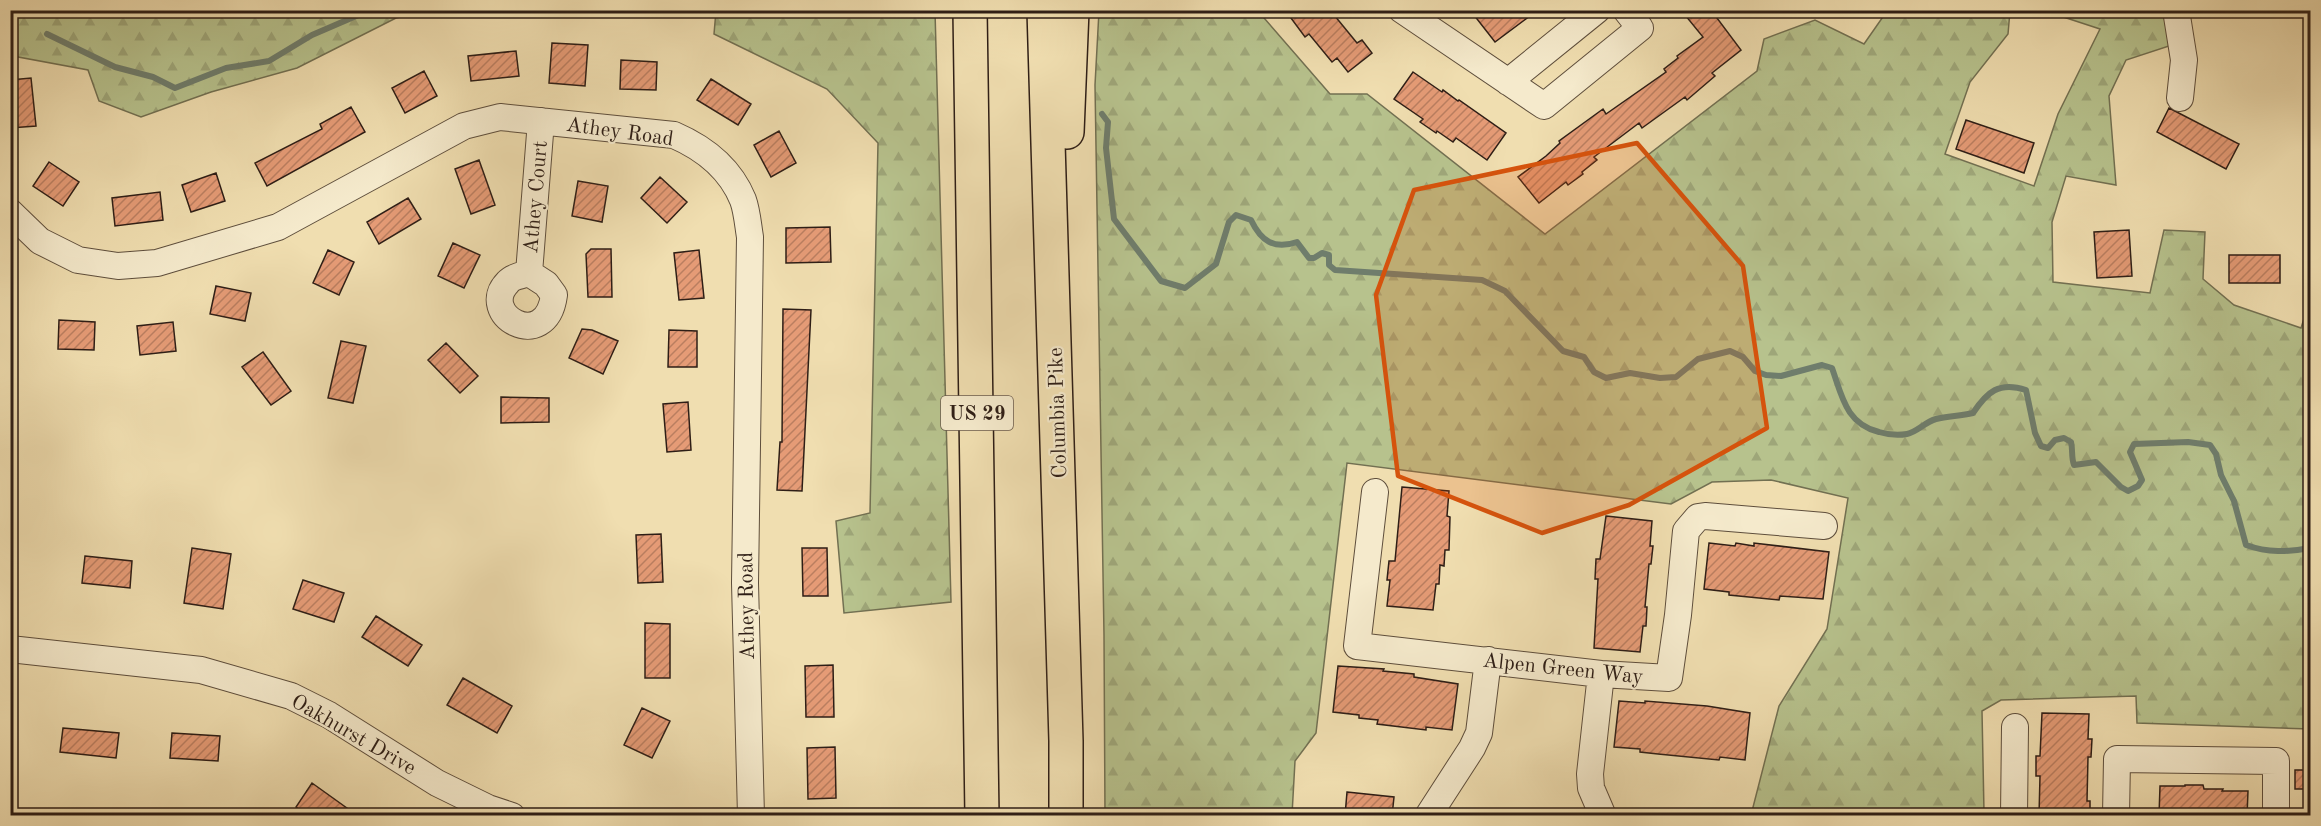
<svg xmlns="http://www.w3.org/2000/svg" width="2321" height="826" font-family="'Old Standard TT',serif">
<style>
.forest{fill:url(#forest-firs);stroke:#727052;stroke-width:1.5}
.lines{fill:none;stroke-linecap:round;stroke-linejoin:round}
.stream{stroke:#6f7d6c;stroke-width:6}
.building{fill:url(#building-hatch);stroke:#2e1e16;stroke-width:1.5}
.minor-casing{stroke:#5e4e3c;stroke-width:28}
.highway-casing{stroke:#2e1e16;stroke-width:36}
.minor{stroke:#f5eacc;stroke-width:26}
.highway{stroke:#f0deb0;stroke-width:33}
.marked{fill:#d5530d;fill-opacity:0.2;stroke:#d5530d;stroke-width:4.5;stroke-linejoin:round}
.labels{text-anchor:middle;stroke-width:4.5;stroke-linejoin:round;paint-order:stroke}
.shield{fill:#f5eacc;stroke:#6a5b4d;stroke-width:1.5}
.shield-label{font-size:20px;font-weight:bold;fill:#2e1e16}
.street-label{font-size:21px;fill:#2e1e16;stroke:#f5eacc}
</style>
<defs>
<pattern id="forest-firs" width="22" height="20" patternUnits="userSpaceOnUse" patternTransform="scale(1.5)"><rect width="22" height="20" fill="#b7c28d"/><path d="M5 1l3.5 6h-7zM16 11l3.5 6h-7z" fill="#9ea679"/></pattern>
<pattern id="building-hatch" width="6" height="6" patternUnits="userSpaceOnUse" patternTransform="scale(1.5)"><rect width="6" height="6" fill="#e59b76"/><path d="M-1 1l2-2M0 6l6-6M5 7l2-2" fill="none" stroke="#ba7e60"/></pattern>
</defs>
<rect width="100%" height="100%" fill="#f0deb0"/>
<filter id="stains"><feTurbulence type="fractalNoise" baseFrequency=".00333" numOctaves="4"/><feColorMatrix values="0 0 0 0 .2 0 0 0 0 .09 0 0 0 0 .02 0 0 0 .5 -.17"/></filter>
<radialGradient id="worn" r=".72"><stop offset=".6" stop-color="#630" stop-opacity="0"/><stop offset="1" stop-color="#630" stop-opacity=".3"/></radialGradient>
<path class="forest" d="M 10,11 L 11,10 L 424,11 L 396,18 L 297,68 L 211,92 L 141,117 L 99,101 L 88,70 L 13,56 L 10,45 Z
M 716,11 L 935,11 L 951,602 L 844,613 L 836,521 L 870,513 L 878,143 L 827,89 L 714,34 Z
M 1099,11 L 1258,11 L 1330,94 L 1367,94 L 1545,234 L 1757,71 L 1764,39 L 1815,20 L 1864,44 L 1887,11 L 2010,11 L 2008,34 L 1970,82 L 1945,154 L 2034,186 L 2058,114 L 2100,29 L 2045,11 L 2166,11 L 2169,46 L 2126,60 L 2109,96 L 2116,185 L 2066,176 L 2052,222 L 2053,282 L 2150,293 L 2164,230 L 2205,232 L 2203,279 L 2234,305 L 2301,328 L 2310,300 L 2310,729 L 2137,723 L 2136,696 L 2001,700 L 1982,711 L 1984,812 L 1982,815 L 1751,815 L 1779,706 L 1827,629 L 1848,498 L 1771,480 L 1712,482 L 1671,504 L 1347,463 L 1316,733 L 1295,761 L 1292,815 L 1105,815 L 1104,635 L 1095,85 Z"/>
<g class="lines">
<path class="stream" d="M 47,34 L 115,67 L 153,77 L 175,88 L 226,68 L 269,61 L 312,35 L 370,10
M 1102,114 L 1108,122 L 1106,148 L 1114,219 L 1161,281 L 1185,288 L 1216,264 L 1229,222 L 1236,215 L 1251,220 C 1261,241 1274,250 1297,242 L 1309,258 L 1314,258 L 1322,253 L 1329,255 L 1329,265 L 1335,270 L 1482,280 L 1505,291 L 1563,351 L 1584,357 L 1594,372 L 1606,378 L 1630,373 L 1660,378 L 1676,377 L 1698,359 L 1730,351 L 1743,357 L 1755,371 L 1766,375 L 1781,376 L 1822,365 L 1832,368 C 1842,396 1846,424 1879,432 C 1889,435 1896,436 1907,434 C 1917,432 1925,422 1936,419 C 1948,416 1960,416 1973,413 C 1987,392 1999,381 2026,390 L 2035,433 L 2041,446 L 2048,448 L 2055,440 L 2064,438 L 2071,442 C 2073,450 2071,457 2074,465 L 2096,462 L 2121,487 L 2128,491 L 2138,486 L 2142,480 L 2130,452 L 2134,444 L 2188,442 L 2210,445 L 2216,454 L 2221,475 L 2234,501 L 2246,545 C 2268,553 2288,552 2310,548"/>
</g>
<path class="building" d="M 1285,10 L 1330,10 L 1357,43 L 1362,40 L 1372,53 L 1348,72 L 1337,58 L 1332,62 L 1309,34 L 1305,37 Z
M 1470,10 L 1538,10 L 1495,42 Z
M 1681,10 L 1711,10 L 1741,50 L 1712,73 L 1715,76 L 1687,100 L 1685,97 L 1642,128 L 1639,123 L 1594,157 L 1597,160 L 1582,172 L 1583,174 L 1568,185 L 1566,182 L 1539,203 L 1518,177 L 1546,156 L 1560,143 L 1559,141 L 1603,109 L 1606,114 L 1666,72 L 1664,69 L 1678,58 L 1677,56 L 1703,37 Z
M 552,43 L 588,45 L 585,86 L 549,83 Z
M 516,51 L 519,76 L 471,81 L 468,56 Z
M 621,60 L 657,62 L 656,90 L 620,89 Z
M 424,71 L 437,96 L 405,113 L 392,88 Z
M 1413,72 L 1442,92 L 1443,90 L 1458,101 L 1459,100 L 1506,133 L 1487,160 L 1456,138 L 1453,142 L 1437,131 L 1436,133 L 1420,122 L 1423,119 L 1394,99 Z
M 31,78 L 36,126 L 10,128 L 10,80 Z
M 711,79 L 751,104 L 738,125 L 697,100 Z
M 351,107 L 365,132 L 267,186 L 255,163 L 322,129 L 320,124 Z
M 2169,108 L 2239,144 L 2226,169 L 2157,132 Z
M 1966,120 L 2034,143 L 2024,173 L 1956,149 Z
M 779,131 L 796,163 L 771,177 L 754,145 Z
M 479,160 L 495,205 L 471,214 L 455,169 Z
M 49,162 L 79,182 L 63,206 L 33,186 Z
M 216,173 L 225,201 L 191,212 L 182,185 Z
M 660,177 L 687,202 L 667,223 L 641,198 Z
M 578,181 L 608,186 L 602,222 L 572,216 Z
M 160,192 L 163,220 L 115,226 L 112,198 Z
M 408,198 L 421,219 L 379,244 L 367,222 Z
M 830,227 L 831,262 L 786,263 L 786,228 Z
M 2129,230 L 2132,276 L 2097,278 L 2094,232 Z
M 453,243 L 480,255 L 464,288 L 438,276 Z
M 591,249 L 611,249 L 612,297 L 588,297 L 586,254 Z
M 328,250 L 354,262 L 339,295 L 313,283 Z
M 699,250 L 704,298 L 679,300 L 674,253 Z
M 2229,255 L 2280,255 L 2280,283 L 2229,283 Z
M 216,286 L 251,293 L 245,321 L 210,314 Z
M 783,309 L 811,310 L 802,491 L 777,490 L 780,442 L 782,442 Z
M 59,320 L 95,322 L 94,350 L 58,349 Z
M 173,322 L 176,351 L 140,355 L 137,326 Z
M 582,329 L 592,330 L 618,341 L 603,374 L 569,358 Z
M 669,330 L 697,331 L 697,367 L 668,367 Z
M 341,341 L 366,346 L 353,403 L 328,398 Z
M 446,343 L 478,376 L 460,393 L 428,360 Z
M 263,352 L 291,391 L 271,405 L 242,367 Z
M 501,397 L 549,398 L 549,422 L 501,423 Z
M 688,402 L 691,450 L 667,452 L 663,404 Z
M 1402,487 L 1449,491 L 1447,516 L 1450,517 L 1449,550 L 1445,550 L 1444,566 L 1440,565 L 1439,584 L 1436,584 L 1433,610 L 1387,606 L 1390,580 L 1387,580 L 1389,561 L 1395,561 Z
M 1606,516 L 1652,521 L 1650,546 L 1653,546 L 1651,564 L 1649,564 L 1645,607 L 1647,607 L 1646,626 L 1643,626 L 1640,652 L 1594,648 L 1598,579 L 1595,579 L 1596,559 L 1600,559 Z
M 661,534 L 663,582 L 638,583 L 636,535 Z
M 1709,543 L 1735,546 L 1736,543 L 1754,546 L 1754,543 L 1829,552 L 1823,599 L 1780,596 L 1779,600 L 1729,595 L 1729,592 L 1704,589 Z
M 192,548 L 231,554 L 223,609 L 184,603 Z
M 802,548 L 827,548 L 828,596 L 803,596 Z
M 85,556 L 132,561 L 130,588 L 82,583 Z
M 303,580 L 344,593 L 334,622 L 293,609 Z
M 376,616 L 422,645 L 408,666 L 362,637 Z
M 645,623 L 670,624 L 670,678 L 645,678 Z
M 833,665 L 834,717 L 806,717 L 805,666 Z
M 1338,666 L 1384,669 L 1383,671 L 1414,674 L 1414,677 L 1458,684 L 1452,730 L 1426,727 L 1426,730 L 1377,724 L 1378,720 L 1359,718 L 1359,715 L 1333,712 Z
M 463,678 L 512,706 L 497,733 L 447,705 Z
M 1619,701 L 1645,703 L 1645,701 L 1707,706 L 1750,713 L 1745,760 L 1720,757 L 1719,760 L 1658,754 L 1640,752 L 1640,749 L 1614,747 Z
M 642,708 L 670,721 L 652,758 L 624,745 Z
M 2042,713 L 2089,714 L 2088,739 L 2092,739 L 2091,757 L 2088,757 L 2087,801 L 2090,801 L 2090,816 L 2039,816 L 2040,776 L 2036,776 L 2036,756 L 2040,756 Z
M 63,728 L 119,733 L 116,758 L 60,752 Z
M 172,733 L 220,736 L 218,761 L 170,758 Z
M 835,747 L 836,798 L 808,799 L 807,748 Z
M 2295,770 L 2310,770 L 2310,789 L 2295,789 Z
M 312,783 L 358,816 L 309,816 L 296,807 Z
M 2185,785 L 2203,785 L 2204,789 L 2223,789 L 2222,791 L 2248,791 L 2247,816 L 2159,816 L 2160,786 L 2185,786 Z
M 1347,792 L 1394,797 L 1392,816 L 1345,816 Z"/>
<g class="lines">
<g class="minor-casing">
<path id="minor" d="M 1402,10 L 1544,106 L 1640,28 L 1626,10
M 2176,10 L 2184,60 L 2180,98
M 1508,82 L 1597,10
M 10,212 L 40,241 L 78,260 L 118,266 L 157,263 L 278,227 L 464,126 L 500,117 L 674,135 C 704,148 730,168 743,200 C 747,211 748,225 750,237 L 745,583 L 751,816
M 529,273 L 546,284 L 554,295 C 546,355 476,314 508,282 C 512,277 523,275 529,273 L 541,121
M 1375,492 L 1357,646 L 1601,674 L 1669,678 L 1678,615 L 1686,531 L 1698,517 L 1705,516 L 1824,526
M 10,649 L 201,670 L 291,696 L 329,715 L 437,783 L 488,808 L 512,816
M 1601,674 L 1590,774 L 1591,788 L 1603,816
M 1428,816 L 1472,748 L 1479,733 L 1488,660
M 2014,816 L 2015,727
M 2116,816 L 2117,759 L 2276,761 L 2276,816"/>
</g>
<g class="highway-casing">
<path id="highway" d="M 970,10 L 982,816
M 1044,10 L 1066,741 L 1066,816
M 1067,132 L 1072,10"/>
</g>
<use href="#minor" class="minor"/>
<use href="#highway" class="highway"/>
</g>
<path class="marked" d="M 1637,143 L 1743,266 L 1767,428 L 1629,505 L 1542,533 L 1398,476 L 1376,295 L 1414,190 Z"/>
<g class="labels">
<rect class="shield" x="941" y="396" width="72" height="34" rx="4.5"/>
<g class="shield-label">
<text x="977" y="420">US 29</text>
</g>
<g class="street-label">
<text transform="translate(620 131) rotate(8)" y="7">Athey Road</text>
<text transform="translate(535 197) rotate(-85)" y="7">Athey Court</text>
<text transform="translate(1057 413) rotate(-92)" y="7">Columbia Pike</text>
<text transform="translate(746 606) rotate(-91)" y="7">Athey Road</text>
<text transform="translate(1563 668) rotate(6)" y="7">Alpen Green Way</text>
<text transform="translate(354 734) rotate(30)" y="7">Oakhurst Drive</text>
</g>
</g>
<rect width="2321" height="826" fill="none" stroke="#f0deb0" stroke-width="36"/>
<rect x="12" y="12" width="2297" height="802" fill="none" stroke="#2e1e16" stroke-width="3"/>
<rect x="18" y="18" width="2285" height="790" fill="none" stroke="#2e1e16" stroke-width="1.5"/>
<rect width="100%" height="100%" filter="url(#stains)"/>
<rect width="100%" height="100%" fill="url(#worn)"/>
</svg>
